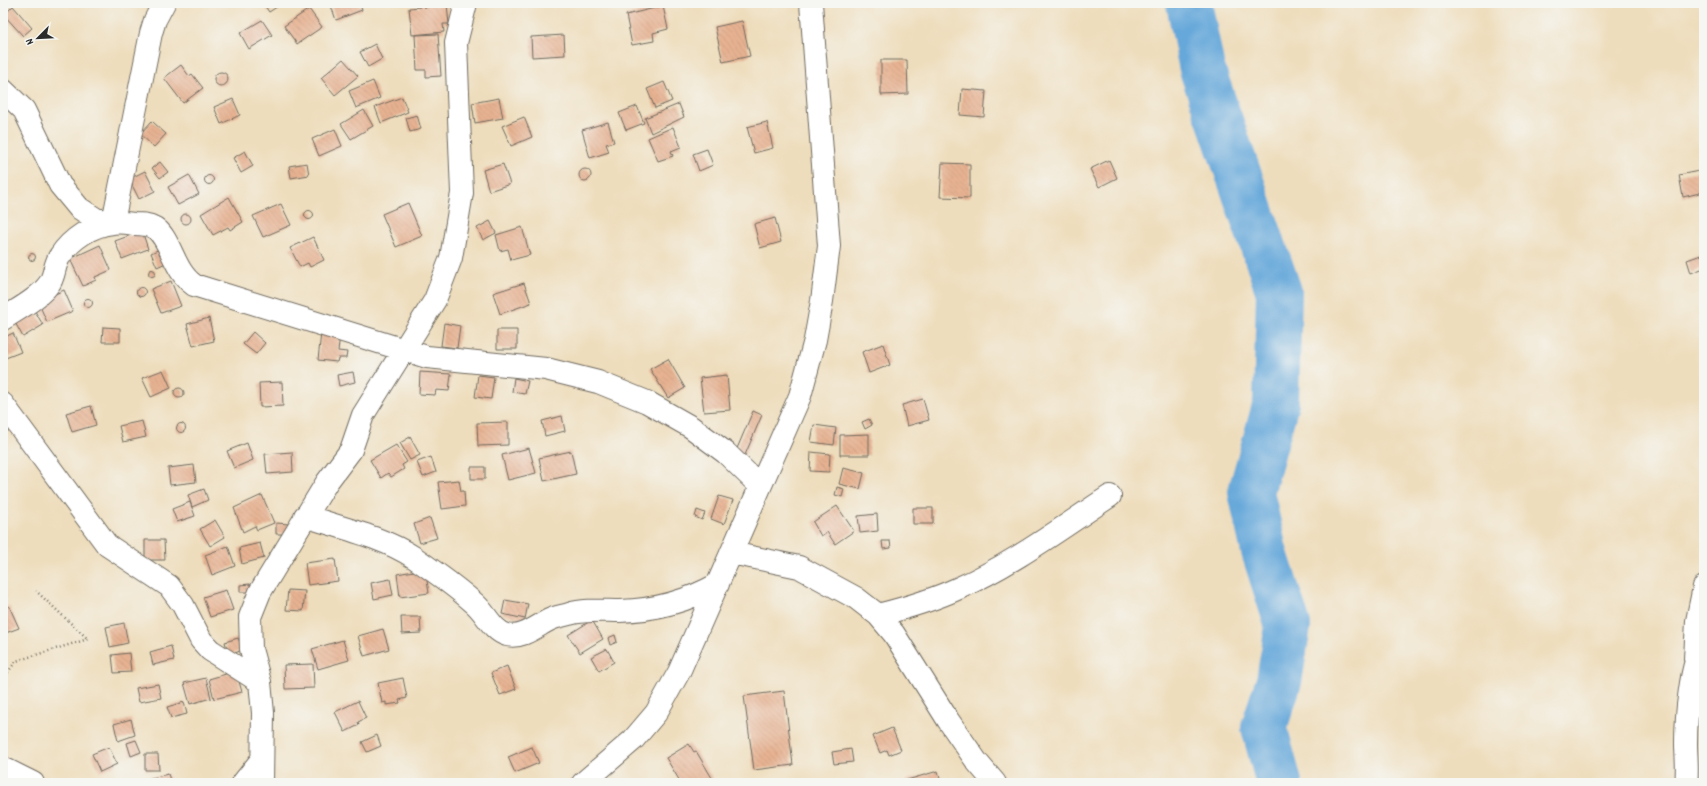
<svg xmlns="http://www.w3.org/2000/svg" width="1707" height="786" font-family="Dekko,sans-serif">
<style>
.lines{fill:none;stroke-linecap:round;stroke-linejoin:round}
.river{stroke:#66a8da;stroke-width:46}
.building{fill:url(#building-back-hatch)}
.minor-casing{stroke:#6f695e;stroke-width:24}
.path{stroke:#6f695e;stroke-width:2.5;stroke-dasharray:1 3;stroke-linecap:butt}
.minor{stroke:#fff;stroke-width:22}
</style>
<defs>
<pattern id="building-back-hatch" width="6" height="6" patternUnits="userSpaceOnUse"><rect width="6" height="6" fill="#e7b292"/><path d="M-1 5l2 2M0 0l6 6M5-1l2 2" fill="none" stroke="#c6997e"/></pattern>
</defs>
<rect width="100%" height="100%" fill="#f6f6f2"/>
<filter id="ink" filterUnits="userSpaceOnUse"><feTurbulence type="fractalNoise" baseFrequency=".025" numOctaves="2"/><feDisplacementMap in="SourceGraphic" scale="8" xChannelSelector="R" yChannelSelector="G"/><feConvolveMatrix kernelMatrix="1 2 1 2 8 2 1 2 1" color-interpolation-filters="sRGB"/></filter>
<filter id="wash" filterUnits="userSpaceOnUse"><feTurbulence type="fractalNoise" baseFrequency=".012" numOctaves="4" result="noise"/><feDisplacementMap in="SourceGraphic" scale="16" xChannelSelector="R" yChannelSelector="G"/><feGaussianBlur stdDeviation="0.9" result="paint"/><feColorMatrix in="noise" values="0 0 0 0 0 0 0 0 0 0 0 0 0 0 0 0 0 1.4 0 .05"/><feComposite in="paint" operator="in"/></filter>
<g filter="url(#wash)">
<rect width="100%" height="100%" fill="#eeddbc"/>
<g class="lines">
<path class="river" d="M 1189,3 L 1202,69 L 1279,292 L 1276,403 L 1251,492 L 1264,551 L 1288,626 L 1279,681 L 1264,727 L 1279,783"/>
</g>
<g id="blocks">
<path class="building" d="M 263,3 L 283,3 L 269,12 Z
M 330,3 L 359,3 L 362,10 L 336,20 Z
M 419,3 L 437,3 L 438,5 L 424,7 L 447,5 L 449,24 L 443,24 L 444,32 L 412,35 L 409,8 L 420,7 Z
M 13,6 L 32,28 L 23,36 L 4,15 Z
M 663,6 L 668,29 L 653,33 L 654,41 L 632,45 L 626,15 Z
M 309,9 L 322,27 L 297,44 L 284,26 Z
M 262,20 L 272,35 L 249,49 L 240,33 Z
M 742,21 L 750,56 L 723,62 L 715,27 Z
M 438,34 L 441,76 L 426,77 L 426,70 L 417,70 L 415,35 Z
M 564,35 L 565,55 L 532,57 L 531,37 Z
M 375,44 L 382,59 L 368,67 L 360,52 Z
M 343,59 L 358,76 L 335,95 L 321,78 Z
M 881,60 L 907,60 L 908,94 L 881,95 Z
M 181,65 L 189,76 L 192,74 L 203,88 L 183,103 L 164,78 Z
M214 79a7 7 0 1 1 14 0a7 7 0 1 1-14 0Z
M 373,81 L 380,98 L 356,108 L 349,91 Z
M 664,82 L 672,101 L 655,108 L 647,89 Z
M 962,89 L 986,91 L 984,117 L 960,115 Z
M 402,97 L 408,112 L 381,123 L 375,107 Z
M 499,98 L 503,118 L 475,123 L 472,103 Z
M 233,99 L 240,115 L 221,124 L 214,107 Z
M 679,104 L 684,117 L 651,133 L 645,118 Z
M 637,106 L 644,123 L 626,130 L 619,113 Z
M 364,110 L 373,126 L 351,139 L 341,124 Z
M 417,115 L 421,129 L 410,132 L 406,118 Z
M 524,117 L 532,137 L 511,146 L 502,126 Z
M 152,121 L 166,134 L 154,147 L 140,134 Z
M 608,122 L 614,142 L 606,144 L 609,152 L 590,158 L 582,130 Z
M 767,122 L 773,148 L 754,153 L 747,127 Z
M 673,127 L 681,147 L 671,151 L 673,156 L 658,161 L 648,138 Z
M 335,129 L 342,146 L 319,156 L 312,139 Z
M 707,149 L 713,165 L 699,171 L 693,154 Z
M 245,151 L 253,166 L 241,173 L 233,158 Z
M 1109,160 L 1117,178 L 1099,187 L 1090,169 Z
M 160,162 L 168,172 L 160,178 L 152,168 Z
M 307,163 L 309,175 L 291,178 L 289,166 Z
M 942,163 L 970,164 L 970,198 L 940,197 Z
M 503,164 L 510,184 L 489,191 L 483,170 Z
M579 175a6 6 0 1 1 12 0a6 6 0 1 1-12 0Z
M 1704,170 L 1704,192 L 1683,197 L 1679,175 Z
M 145,171 L 155,191 L 139,199 L 129,179 Z
M 189,175 L 199,194 L 178,205 L 168,187 Z
M204.5 180a4.5 4.5 0 1 1 9 0a4.5 4.5 0 1 1-9 0Z
M 229,197 L 243,222 L 230,230 L 228,227 L 213,235 L 201,214 Z
M 408,203 L 422,236 L 396,247 L 382,214 Z
M 281,204 L 291,225 L 263,237 L 253,216 Z
M304.5 215a4.5 4.5 0 1 1 9 0a4.5 4.5 0 1 1-9 0Z
M181 219a5 5 0 1 1 10 0a5 5 0 1 1-10 0Z
M 775,218 L 781,242 L 760,248 L 754,224 Z
M 490,221 L 496,233 L 483,240 L 477,228 Z
M 522,227 L 530,255 L 511,260 L 508,249 L 500,251 L 496,235 Z
M 142,231 L 148,249 L 122,259 L 115,241 Z
M 313,237 L 324,260 L 310,267 L 308,263 L 300,267 L 290,248 Z
M 100,245 L 111,270 L 95,277 L 96,280 L 83,286 L 70,259 Z
M 162,248 L 168,262 L 157,267 L 151,253 Z
M28.5 257a3.5 3.5 0 1 1 7 0a3.5 3.5 0 1 1-7 0Z
M 1704,254 L 1704,268 L 1691,273 L 1687,260 Z
M148.5 273a3.5 3.5 0 1 1 7 0a3.5 3.5 0 1 1-7 0Z
M 171,281 L 181,306 L 161,313 L 151,289 Z
M 524,283 L 531,303 L 500,314 L 493,293 Z
M136.5 292a4.5 4.5 0 1 1 9 0a4.5 4.5 0 1 1-9 0Z
M 64,290 L 73,311 L 47,322 L 38,302 Z
M83.5 303a4.5 4.5 0 1 1 9 0a4.5 4.5 0 1 1-9 0Z
M 32,306 L 43,325 L 23,337 L 12,317 Z
M 209,318 L 214,341 L 193,346 L 187,324 Z
M 444,323 L 460,326 L 457,348 L 441,346 Z
M 103,327 L 120,328 L 120,342 L 102,342 Z
M 497,330 L 517,330 L 517,349 L 497,349 Z
M 253,332 L 265,343 L 256,354 L 243,344 Z
M 13,333 L 21,352 L 3,359 L 3,338 Z
M 321,333 L 340,335 L 338,351 L 347,352 L 346,358 L 338,358 L 337,362 L 318,360 Z
M 883,344 L 890,365 L 869,373 L 862,352 Z
M 668,359 L 685,388 L 668,398 L 650,369 Z
M 163,370 L 171,388 L 151,397 L 142,378 Z
M 353,372 L 355,382 L 339,386 L 337,375 Z
M 420,372 L 451,374 L 449,391 L 436,390 L 435,395 L 419,394 Z
M 478,375 L 494,377 L 491,399 L 475,397 Z
M 727,375 L 730,410 L 704,412 L 700,378 Z
M 514,378 L 528,381 L 525,394 L 512,392 Z
M 282,382 L 283,406 L 260,407 L 259,383 Z
M174 393a5 5 0 1 1 10 0a5 5 0 1 1-10 0Z
M 923,399 L 929,420 L 907,426 L 902,405 Z
M 91,406 L 96,425 L 72,432 L 66,413 Z
M 753,411 L 762,415 L 745,455 L 736,451 Z
M 562,416 L 565,431 L 545,436 L 542,421 Z
M 869,419 L 872,425 L 865,429 L 862,422 Z
M 142,421 L 146,437 L 123,442 L 119,426 Z
M 508,422 L 508,445 L 478,446 L 477,423 Z
M176.5 428a4.5 4.5 0 1 1 9 0a4.5 4.5 0 1 1-9 0Z
M 814,425 L 836,428 L 834,445 L 811,442 Z
M 869,434 L 869,455 L 840,455 L 840,435 Z
M 410,437 L 420,455 L 410,460 L 400,443 Z
M 247,443 L 253,460 L 234,468 L 227,451 Z
M 396,445 L 407,462 L 402,465 L 404,469 L 391,477 L 388,473 L 381,478 L 370,460 Z
M 529,448 L 536,473 L 508,480 L 502,455 Z
M 571,451 L 576,474 L 544,481 L 539,458 Z
M 292,452 L 293,472 L 267,474 L 265,454 Z
M 811,452 L 830,454 L 829,472 L 810,471 Z
M 431,457 L 436,472 L 423,477 L 417,462 Z
M 194,465 L 196,482 L 170,485 L 168,468 Z
M 471,467 L 485,467 L 485,479 L 471,479 Z
M 843,468 L 864,473 L 860,489 L 839,484 Z
M 459,480 L 461,491 L 464,491 L 465,506 L 442,509 L 438,482 Z
M 837,487 L 844,489 L 842,497 L 835,495 Z
M 204,489 L 208,500 L 192,507 L 188,495 Z
M 262,495 L 274,523 L 257,530 L 255,526 L 243,532 L 234,508 Z
M 719,496 L 733,500 L 724,524 L 711,519 Z
M 190,502 L 195,516 L 177,522 L 172,509 Z
M 837,506 L 854,531 L 835,544 L 827,532 L 821,536 L 813,522 Z
M 913,508 L 933,508 L 933,524 L 913,524 Z
M 697,510 L 705,513 L 702,520 L 695,517 Z
M 877,514 L 878,531 L 860,533 L 858,516 Z
M 430,518 L 437,538 L 420,543 L 414,524 Z
M 215,520 L 225,537 L 210,546 L 200,529 Z
M 276,523 L 289,524 L 289,534 L 276,534 Z
M 145,540 L 164,540 L 165,560 L 145,560 Z
M 882,541 L 890,541 L 891,548 L 883,549 Z
M 260,543 L 264,558 L 242,564 L 239,548 Z
M 228,546 L 235,566 L 212,575 L 205,555 Z
M 335,559 L 338,581 L 308,585 L 305,563 Z
M 425,569 L 429,593 L 400,597 L 397,574 Z
M 390,579 L 393,595 L 374,599 L 371,583 Z
M 250,584 L 250,592 L 240,592 L 240,585 Z
M 226,590 L 233,610 L 210,617 L 203,597 Z
M 288,590 L 305,591 L 303,611 L 286,610 Z
M 505,600 L 528,604 L 525,619 L 502,614 Z
M 9,606 L 19,628 L 3,634 L 3,609 Z
M 401,617 L 420,617 L 421,633 L 402,634 Z
M 592,620 L 603,639 L 580,653 L 568,635 Z
M 124,623 L 128,643 L 110,647 L 106,627 Z
M 383,629 L 389,649 L 364,656 L 358,636 Z
M 615,635 L 617,642 L 610,645 L 608,638 Z
M 238,638 L 243,650 L 229,655 L 225,642 Z
M 343,640 L 349,660 L 318,669 L 312,649 Z
M 171,646 L 174,660 L 153,665 L 150,652 Z
M 607,649 L 614,662 L 599,671 L 591,657 Z
M 129,653 L 131,672 L 114,673 L 112,655 Z
M 313,664 L 314,688 L 285,689 L 284,665 Z
M 507,666 L 516,689 L 500,695 L 491,673 Z
M 236,671 L 242,692 L 214,699 L 209,679 Z
M 206,678 L 211,698 L 190,704 L 184,683 Z
M 403,678 L 407,698 L 399,700 L 400,703 L 386,705 L 386,702 L 382,703 L 378,683 Z
M 158,684 L 161,698 L 139,702 L 136,688 Z
M 784,691 L 793,765 L 754,770 L 744,696 Z
M 358,701 L 366,718 L 358,722 L 359,725 L 345,732 L 335,712 Z
M 184,702 L 187,714 L 171,718 L 167,707 Z
M 131,719 L 135,735 L 118,741 L 114,724 Z
M 892,728 L 901,750 L 889,755 L 887,750 L 880,753 L 873,736 Z
M 377,735 L 381,746 L 367,752 L 362,742 Z
M 136,740 L 141,752 L 131,756 L 127,743 Z
M 689,744 L 694,752 L 696,751 L 715,783 L 681,783 L 666,758 Z
M 109,747 L 117,764 L 100,772 L 92,754 Z
M 532,747 L 539,763 L 515,773 L 508,757 Z
M 851,749 L 853,762 L 834,764 L 832,752 Z
M 145,754 L 158,754 L 159,770 L 145,770 Z
M 938,771 L 941,783 L 907,783 L 907,780 Z
M 168,774 L 171,783 L 147,783 L 147,779 Z"/>
</g>
</g>
<g filter="url(#ink)">
<use href="#blocks" fill-opacity="0" stroke="#6f695e" stroke-width="1"/>
<g class="lines">
<g class="minor-casing">
<path id="minor" d="M 3,90 L 24,110 L 60,185 L 79,208 L 96,219 L 113,222 L 151,33 L 155,20 L 164,3
M 3,319 C 18,309 38,299 49,284 C 55,276 54,264 60,256 C 71,239 92,225 113,223 C 119,222 127,223 134,224 C 141,224 148,224 155,228 C 171,239 173,270 194,285 L 427,357 L 546,369 L 598,382 L 647,402 L 691,427 L 726,453 L 760,486
M 3,404 L 107,545 L 169,586 L 183,605 L 201,640 L 210,650 L 260,682
M 305,516 C 342,528 383,537 415,558 C 435,572 455,586 473,602 C 486,612 491,630 507,635 C 522,639 537,626 549,620 C 555,617 562,616 569,614 C 585,609 603,611 620,611 C 654,610 688,601 718,584
M 731,553 L 799,567 L 856,598 L 878,615 L 894,634 L 948,720 L 977,762 L 995,783
M 878,615 C 906,608 933,600 959,588 C 1013,564 1061,528 1110,496
M 1695,659 L 1697,621 L 1704,587
M 3,768 L 33,783
M 243,783 L 262,759
M 262,783 L 263,713 L 260,682 L 251,649 L 250,617 L 260,592 L 327,482 L 351,450 L 363,415 L 435,300 L 451,258 L 462,193 L 456,43 L 466,3
M 583,783 L 633,740 L 656,713 L 679,672 L 800,396 L 815,340 L 822,301 L 829,246 L 811,3
M 1686,783 C 1688,770 1686,756 1686,743 C 1686,718 1690,663 1704,643"/>
</g>
<path class="path" d="M 3,679 L 16,661 L 88,639 L 36,591"/>
<use href="#minor" class="minor"/>
</g>
</g>
<rect width="1707" height="786" fill="none" stroke="#f6f6f2" stroke-width="16"/>
<g transform="translate(38 38) rotate(246)" stroke="#f6f6f2" stroke-width="3" paint-order="stroke">
<path d="M0-3L7 15L0 10L-7 15Z" fill="#2b2b2b"/>
<text y="-6" font-size="11" font-weight="bold" text-anchor="middle" fill="#2b2b2b">N</text>
</g>
</svg>
